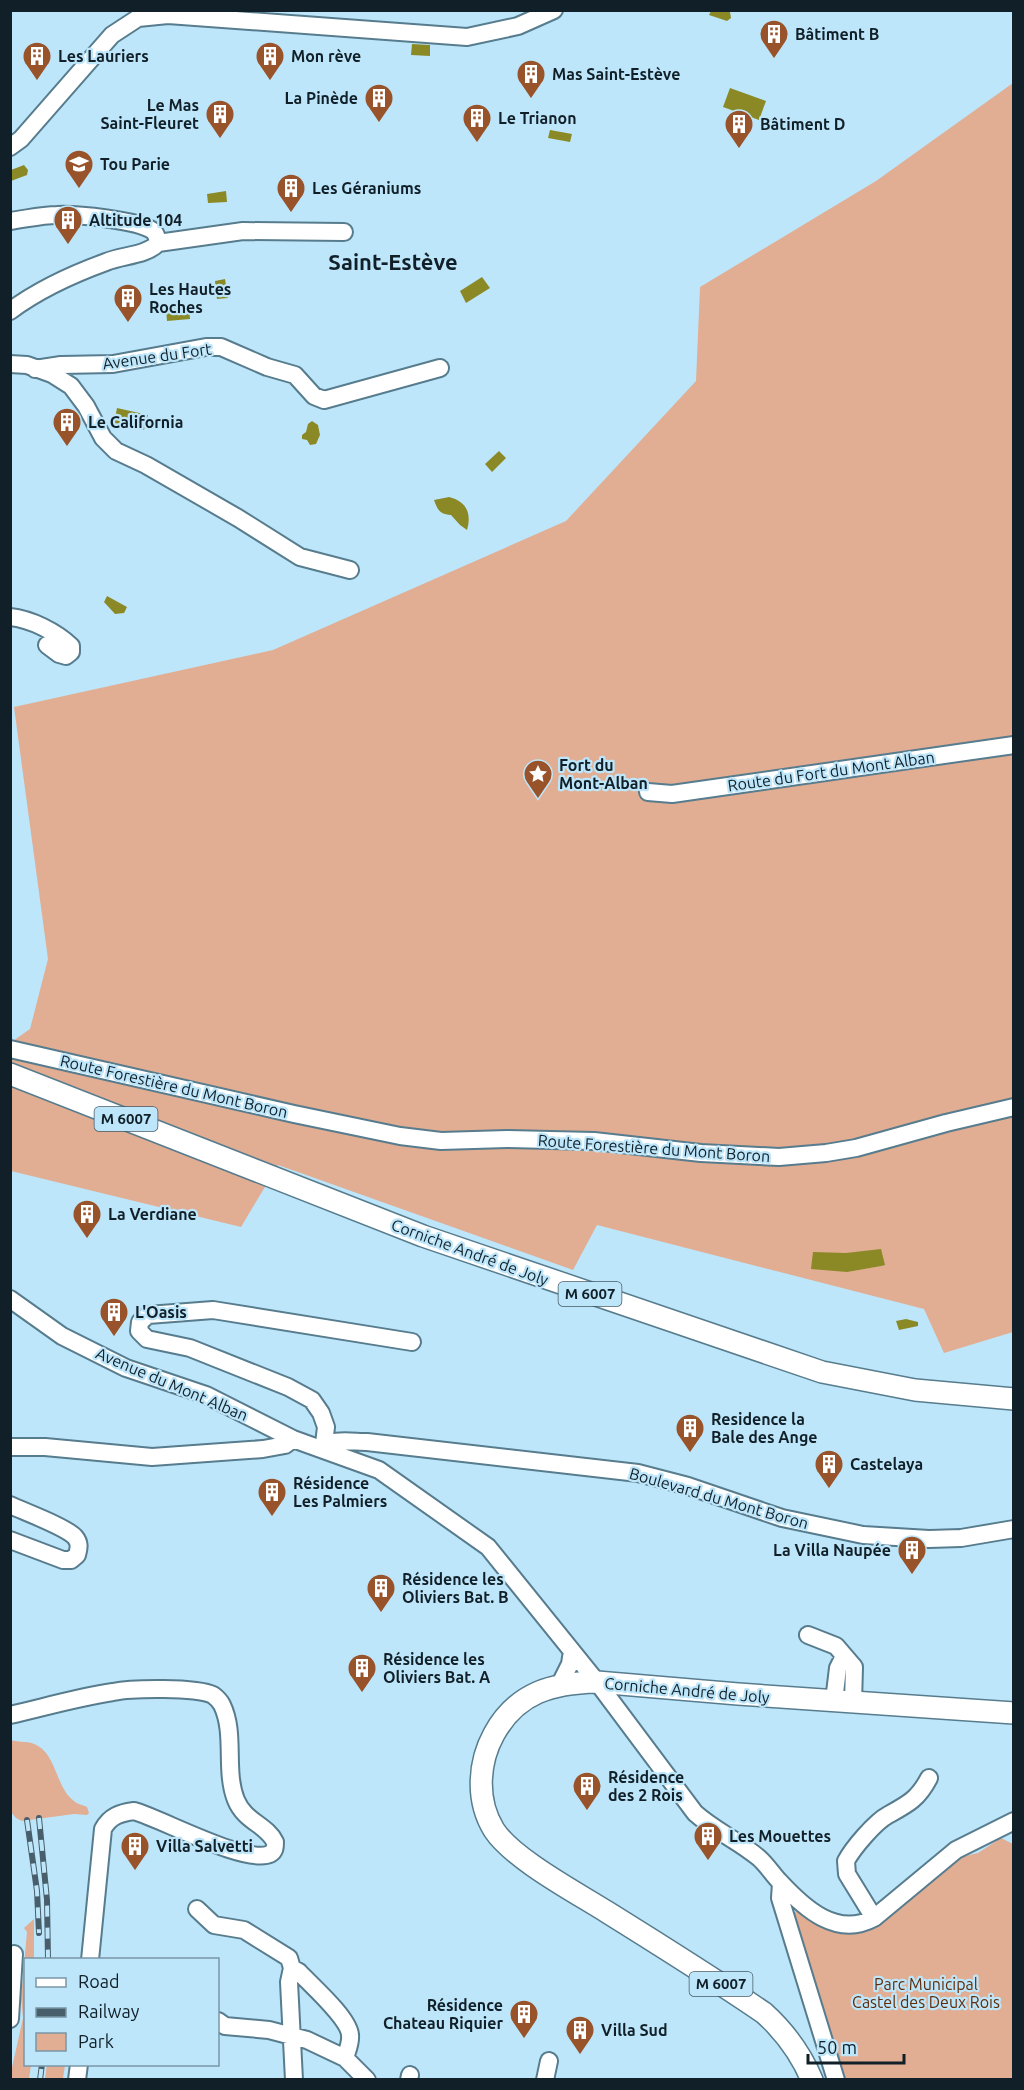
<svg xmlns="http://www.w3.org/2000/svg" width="1024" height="2090" font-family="Ubuntu,sans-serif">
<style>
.green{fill:#e1ad93}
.water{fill:#8b8926}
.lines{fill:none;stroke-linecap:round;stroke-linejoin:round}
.minor-casing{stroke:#577c8d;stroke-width:20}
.major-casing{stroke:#577c8d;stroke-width:24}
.minor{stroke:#fff;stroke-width:16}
.major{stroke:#fff;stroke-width:21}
.rail-casing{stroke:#485f6b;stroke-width:6}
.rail{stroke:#bee6fa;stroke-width:4;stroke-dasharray:11;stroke-linecap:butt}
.labels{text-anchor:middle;stroke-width:4.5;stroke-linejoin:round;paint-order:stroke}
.shield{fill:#bee6fa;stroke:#455b67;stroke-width:1.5}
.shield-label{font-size:15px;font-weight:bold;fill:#112028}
.poi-label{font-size:16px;font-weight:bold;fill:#112028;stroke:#bee6fa;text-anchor:start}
.street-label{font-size:16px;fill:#112028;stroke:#bee6fa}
.park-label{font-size:16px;fill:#612c09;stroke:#bee6fa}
.district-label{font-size:22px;font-weight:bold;fill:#112028;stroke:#bee6fa}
</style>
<rect width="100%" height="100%" fill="#bee6fa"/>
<path class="green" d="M 1013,83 L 1013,1332 L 944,1353 L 924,1309 L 597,1225 L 573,1270 L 278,1165 L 241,1227 L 11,1171 L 10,1043 L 30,1029 L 48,959 L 14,707 L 273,650 L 566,521 L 696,381 L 700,287 L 876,181 Z
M 10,1740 C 19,1743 30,1740 38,1746 C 57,1757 56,1788 74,1801 C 77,1804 83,1805 87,1807 L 89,1813 L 87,1815 L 74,1814 L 22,1821 L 16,1818 L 11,1812 Z
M 1001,1838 L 1013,1844 L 1013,2079 L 843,2079 L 791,1915 L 800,1908 L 843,1930 L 953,1859 L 978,1853 Z
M 34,1919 L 34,1959 L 26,1960 L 26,2064 L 31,2065 L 29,2079 L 12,2079 L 11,2072 L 23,2018 L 21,1998 L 27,1932 L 24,1928 Z
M 47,2064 L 65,2065 L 63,2079 L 45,2079 Z"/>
<path class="water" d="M 711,11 L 730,12 L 731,18 L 727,21 L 709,15 Z
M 412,44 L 430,45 L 430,56 L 411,55 Z
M 730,88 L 766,101 L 759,120 L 723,107 Z
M 550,130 L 572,134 L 570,142 L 548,138 Z
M 24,165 L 28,170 L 27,175 L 11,181 L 11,170 Z
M 226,191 L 227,202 L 208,203 L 207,194 Z
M 482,277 L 490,288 L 466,303 L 460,291 Z
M 225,279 L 228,298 L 217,299 L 215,281 Z
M 189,307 L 190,319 L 167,321 L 166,309 Z
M 117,408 L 148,415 L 144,430 L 114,423 Z
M 312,421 L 318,425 L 320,435 L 316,444 L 310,445 L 307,440 L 302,439 L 302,435 L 306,432 L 308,424 Z
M 499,451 L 506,458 L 492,472 L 485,464 Z
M 449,497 C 466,501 472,513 467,530 L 460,525 L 451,515 C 440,514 438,511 434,500 Z
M 107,596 L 127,607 L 124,613 L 115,614 L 104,602 Z
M 881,1249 L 885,1265 L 881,1266 L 847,1272 L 811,1269 L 813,1252 L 846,1253 Z
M 906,1319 L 918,1322 L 918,1326 L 899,1330 L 896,1321 Z"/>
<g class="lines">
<g class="minor-casing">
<path id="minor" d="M 10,147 L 21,139 L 112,35 L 138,18 L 168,15 L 467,37 L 518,26 L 554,10
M 10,221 C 26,219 41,215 57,215 C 75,214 139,220 153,231 C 157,234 157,238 158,243 C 146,256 122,255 106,262 C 73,274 38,290 10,311
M 158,243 L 243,231 L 344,232
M 10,364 L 27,365 L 52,374 L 71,386 L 86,406 L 103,438 L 116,451 L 146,465 L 238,518 L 300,557 L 350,570
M 35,369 L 61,365 L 113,364 L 206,347 L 221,347 L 267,367 L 295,375 L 314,396 L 324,400 L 440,368
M 10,617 C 31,619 56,632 71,646 L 71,652 L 66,656 L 59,654 L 47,645
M 648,792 L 672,794 L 1014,745
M 10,1049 L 294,1114 L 400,1136 L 441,1141 L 507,1139 L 594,1141 L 701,1153 L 779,1157 L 826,1153 L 856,1148 L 946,1123 L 1014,1107
M 10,1299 L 62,1336 L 126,1368 L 206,1395 L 293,1439 L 379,1470 L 488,1547 L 597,1682 L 695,1813 C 715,1831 739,1841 759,1858 C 767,1865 773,1875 780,1882 C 805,1909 837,1938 874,1918 L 956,1850 L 1014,1821
M 324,1444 L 326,1427 L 321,1413 L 312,1400 L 288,1387 L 190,1348 L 147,1339 L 139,1331 L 140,1322 L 148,1315 L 213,1310 L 412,1342
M 10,1447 L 45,1447 L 152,1457 L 263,1449 L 285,1445 L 293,1439
M 319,1448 C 331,1438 352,1442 367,1442 L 638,1473 L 688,1486 L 782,1518 L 863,1535 L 929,1539 L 961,1538 L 1014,1529
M 10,1505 C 25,1512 66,1527 75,1537 C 80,1543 79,1548 77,1555 L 71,1560 L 63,1560 L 10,1540
M 808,1635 L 836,1646 L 854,1667 L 853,1703
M 560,1684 L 570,1664 L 572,1651
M 834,1701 L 838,1668 L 844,1656
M 10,1715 C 45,1707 79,1697 113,1692 C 132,1688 196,1687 213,1695 C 217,1698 220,1701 222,1705 C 236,1734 224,1770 236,1800 C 245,1822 266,1824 275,1842 C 275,1847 275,1851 270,1854 C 246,1865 160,1818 134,1811 C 120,1813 110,1816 103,1829 L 90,1960
M 781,1883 L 780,1898 L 836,2080
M 197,1909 L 214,1925 L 244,1930 L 289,1958 L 292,1968 L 299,1972 C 311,1985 349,2018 350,2035 C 351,2043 347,2051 345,2058
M 874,1918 L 847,1874 L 846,1861 C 853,1848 875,1822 888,1815 C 908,1804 918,1799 929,1778
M 292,1968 L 289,1982 L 294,2080
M 10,2019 L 14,1954
M 218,2021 L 225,2026 L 269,2030 L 307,2040 L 345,2058 L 367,2080
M 77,2080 L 79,2064
M 409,2080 L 410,2075
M 545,2080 L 549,2061"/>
</g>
<g class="major-casing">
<path id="major" d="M 10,1074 L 423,1236 L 822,1372 L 915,1390 L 1014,1399
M 812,2080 C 801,2054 785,2032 764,2013 C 713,1978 660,1945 607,1912 C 577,1893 513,1859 494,1830 C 476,1801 478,1763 494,1734 C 517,1692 553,1683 597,1682 L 738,1694 L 1014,1713"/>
</g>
<use href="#minor" class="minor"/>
<use href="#major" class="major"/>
<g class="rail-casing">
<path id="rail" d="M 39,1818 L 47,1900 L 48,1960
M 27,1820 L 37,1891 L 39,1933
M 40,2080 L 42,2064"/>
</g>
<use href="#rail" class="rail"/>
</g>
<defs>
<g id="building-pin" transform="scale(1.5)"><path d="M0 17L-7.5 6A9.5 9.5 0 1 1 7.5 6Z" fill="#99532a" stroke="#bee6fa"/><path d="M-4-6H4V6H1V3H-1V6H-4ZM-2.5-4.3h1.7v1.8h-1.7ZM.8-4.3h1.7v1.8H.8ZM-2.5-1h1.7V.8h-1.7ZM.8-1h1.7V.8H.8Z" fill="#fff"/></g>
<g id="school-pin" transform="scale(1.5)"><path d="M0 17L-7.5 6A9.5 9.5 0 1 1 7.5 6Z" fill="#99532a" stroke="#bee6fa"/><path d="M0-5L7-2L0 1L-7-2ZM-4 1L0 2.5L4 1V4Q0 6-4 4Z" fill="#fff"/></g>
<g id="sight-pin" transform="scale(1.5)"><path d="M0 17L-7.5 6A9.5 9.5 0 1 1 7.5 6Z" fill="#99532a" stroke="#bee6fa"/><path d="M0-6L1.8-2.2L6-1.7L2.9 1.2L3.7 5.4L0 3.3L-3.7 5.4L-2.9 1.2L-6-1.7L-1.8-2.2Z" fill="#fff"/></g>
</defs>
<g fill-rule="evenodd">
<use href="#building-pin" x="774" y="34"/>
<use href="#building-pin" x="37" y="56"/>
<use href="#building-pin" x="270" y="56"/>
<use href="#building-pin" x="531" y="74"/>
<use href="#building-pin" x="379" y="98"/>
<use href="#building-pin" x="220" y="114"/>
<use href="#building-pin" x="477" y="118"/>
<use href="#building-pin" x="739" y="124"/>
<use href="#school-pin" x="79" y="164"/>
<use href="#building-pin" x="291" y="188"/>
<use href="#building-pin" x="68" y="220"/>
<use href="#building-pin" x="128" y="298"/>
<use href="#building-pin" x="67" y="422"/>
<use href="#sight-pin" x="538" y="774"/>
<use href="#building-pin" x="87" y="1214"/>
<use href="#building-pin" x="114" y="1312"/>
<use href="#building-pin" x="690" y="1428"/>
<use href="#building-pin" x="829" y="1464"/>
<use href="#building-pin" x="272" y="1492"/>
<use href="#building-pin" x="912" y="1550"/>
<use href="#building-pin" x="381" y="1588"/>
<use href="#building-pin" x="362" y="1668"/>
<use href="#building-pin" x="587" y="1786"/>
<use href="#building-pin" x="708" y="1836"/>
<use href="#building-pin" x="135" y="1846"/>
<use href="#building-pin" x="524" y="2014"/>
<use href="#building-pin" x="580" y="2030"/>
</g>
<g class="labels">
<g class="shield">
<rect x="94.5" y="1107" width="63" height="24" rx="4.5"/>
<rect x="558.5" y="1282" width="63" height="24" rx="4.5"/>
<rect x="689.5" y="1972" width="63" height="24" rx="4.5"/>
</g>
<g class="shield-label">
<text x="126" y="1124">M 6007</text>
<text x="590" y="1299">M 6007</text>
<text x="721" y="1989">M 6007</text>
</g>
<g class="poi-label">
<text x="795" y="40">Bâtiment B</text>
<text x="58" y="62">Les Lauriers</text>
<text x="291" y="62">Mon rève</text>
<text x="552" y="80">Mas Saint-Estève</text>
<text x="358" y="104" text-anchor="end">La Pinède</text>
<text x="199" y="111" text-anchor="end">Le Mas<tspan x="199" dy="18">Saint-Fleuret</tspan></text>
<text x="498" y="124">Le Trianon</text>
<text x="760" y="130">Bâtiment D</text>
<text x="100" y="170">Tou Parie</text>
<text x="312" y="194">Les Géraniums</text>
<text x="89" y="226">Altitude 104</text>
<text x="149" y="295">Les Hautes<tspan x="149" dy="18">Roches</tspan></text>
<text x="88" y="428">Le California</text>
<text x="559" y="771">Fort du<tspan x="559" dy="18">Mont-Alban</tspan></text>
<text x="108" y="1220">La Verdiane</text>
<text x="135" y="1318">L'Oasis</text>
<text x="711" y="1425">Residence la<tspan x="711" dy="18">Bale des Ange</tspan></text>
<text x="850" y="1470">Castelaya</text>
<text x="293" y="1489">Résidence<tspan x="293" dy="18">Les Palmiers</tspan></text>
<text x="891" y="1556" text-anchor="end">La Villa Naupée</text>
<text x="402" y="1585">Résidence les<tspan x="402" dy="18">Oliviers Bat. B</tspan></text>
<text x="383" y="1665">Résidence les<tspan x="383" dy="18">Oliviers Bat. A</tspan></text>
<text x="608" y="1783">Résidence<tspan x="608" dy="18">des 2 Rois</tspan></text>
<text x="729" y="1842">Les Mouettes</text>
<text x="156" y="1852">Villa Salvetti</text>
<text x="503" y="2011" text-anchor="end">Résidence<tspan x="503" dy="18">Chateau Riquier</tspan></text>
<text x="601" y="2036">Villa Sud</text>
</g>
<g class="street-label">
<text transform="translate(157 356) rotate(-8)" y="6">Avenue du Fort</text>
<text transform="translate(831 771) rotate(-8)" y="6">Route du Fort du Mont Alban</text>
<text transform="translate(174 1086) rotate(13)" y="6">Route Forestière du Mont Boron</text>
<text transform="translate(654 1148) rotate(4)" y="6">Route Forestière du Mont Boron</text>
<text transform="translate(470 1252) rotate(20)" y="6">Corniche André de Joly</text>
<text transform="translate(172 1384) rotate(23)" y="6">Avenue du Mont Alban</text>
<text transform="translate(719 1498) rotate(16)" y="6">Boulevard du Mont Boron</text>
<text transform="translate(687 1690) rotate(5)" y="6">Corniche André de Joly</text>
</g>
<g class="park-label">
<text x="926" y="1990">Parc Municipal<tspan x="926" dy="18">Castel des Deux Rois</tspan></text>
</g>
<g class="district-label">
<text x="393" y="270">Saint-Estève</text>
</g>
</g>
<rect width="1024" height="2090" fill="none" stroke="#112028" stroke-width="24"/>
<rect x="24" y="1958" width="195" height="108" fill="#bee6fa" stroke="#7997a6" stroke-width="1.5"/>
<rect x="36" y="1978" width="30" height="9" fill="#ffffff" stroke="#7997a6" stroke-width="1.5"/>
<text x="78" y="1988" font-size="18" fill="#112028">Road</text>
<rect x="36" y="2008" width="30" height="9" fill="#485f6b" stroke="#7997a6" stroke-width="1.5"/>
<text x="78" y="2018" font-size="18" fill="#112028">Railway</text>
<rect x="36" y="2033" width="30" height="18" fill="#e1ad93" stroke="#7997a6" stroke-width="1.5"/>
<text x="78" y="2048" font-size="18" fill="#112028">Park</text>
<path d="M808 2054v9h96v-9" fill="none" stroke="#112028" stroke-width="3"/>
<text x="817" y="2054" font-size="18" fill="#112028" stroke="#bee6fa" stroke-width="4.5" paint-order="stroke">50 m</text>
</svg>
